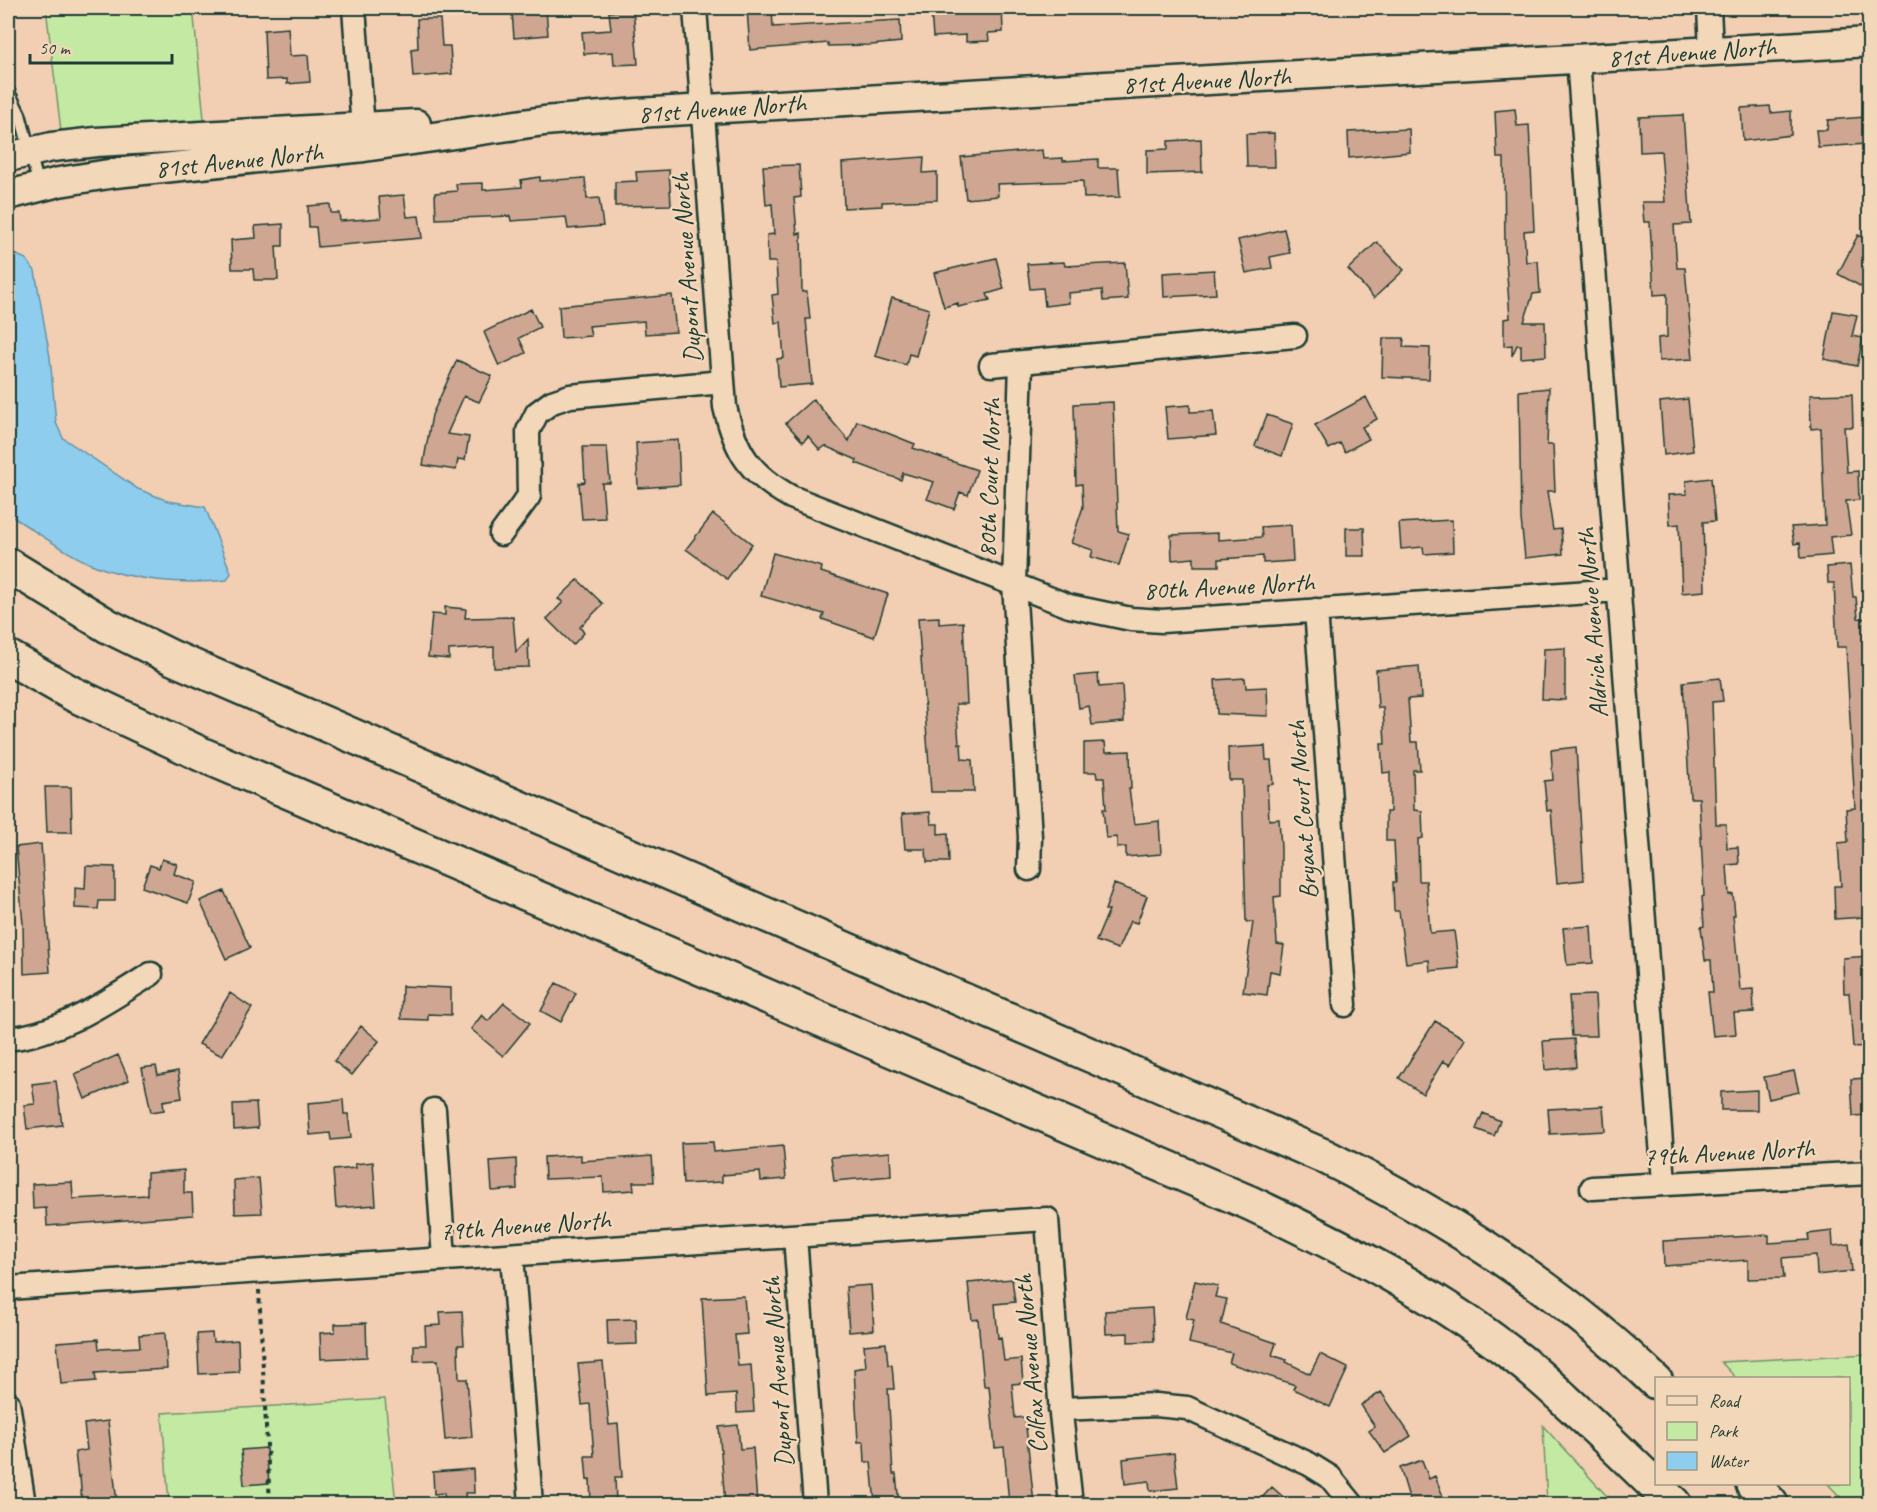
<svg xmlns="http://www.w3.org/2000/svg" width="1877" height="1512" font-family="Caveat,sans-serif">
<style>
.green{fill:#c4e9a3;stroke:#72936c;stroke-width:1.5}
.water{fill:#8fcdef;stroke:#6293a4;stroke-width:1.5}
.building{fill:#cfa691;stroke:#1f3d34;stroke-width:1.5}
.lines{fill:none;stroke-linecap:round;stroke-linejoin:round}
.service-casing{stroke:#1f3d34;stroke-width:15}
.minor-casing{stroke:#1f3d34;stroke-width:27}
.tertiary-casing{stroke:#1f3d34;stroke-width:33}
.trunk-casing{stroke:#1f3d34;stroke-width:38}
.path{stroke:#1f3d34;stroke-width:4;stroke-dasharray:4.5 4.5;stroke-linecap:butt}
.service{stroke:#f3d7b9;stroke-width:10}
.minor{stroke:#f3d7b9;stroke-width:22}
.tertiary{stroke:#f3d7b9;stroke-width:28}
.trunk{stroke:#f3d7b9;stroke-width:33}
.labels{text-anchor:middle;stroke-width:5;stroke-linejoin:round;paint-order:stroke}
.street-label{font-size:26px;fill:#1f3d34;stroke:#f3d7b9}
</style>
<rect width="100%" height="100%" fill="#f2ceb2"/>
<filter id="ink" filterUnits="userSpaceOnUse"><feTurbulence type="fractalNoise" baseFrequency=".0167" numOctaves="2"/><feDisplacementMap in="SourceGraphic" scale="12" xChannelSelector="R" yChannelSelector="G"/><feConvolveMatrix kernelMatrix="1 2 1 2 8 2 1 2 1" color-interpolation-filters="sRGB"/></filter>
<g filter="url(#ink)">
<path class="green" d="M 46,8 L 193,8 L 205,129 L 62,139 Z
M 1869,1354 L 1869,1504 L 1847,1504 L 1828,1484 L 1848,1484 L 1848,1378 L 1736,1378 L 1721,1362 Z
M 385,1399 L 396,1504 L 169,1504 L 162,1413 Z
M 1543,1426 L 1614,1504 L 1547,1504 Z"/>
<path class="water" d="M 8,251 L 26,259 L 35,271 L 50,357 L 56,423 L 63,438 L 138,489 L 168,501 L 205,507 L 231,573 L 227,580 C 184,585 132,581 91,564 C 62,551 34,530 8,514 Z"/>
<path class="building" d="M 1002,8 L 1003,32 L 988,33 L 989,41 L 966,42 L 966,35 L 933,37 L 931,11 Z
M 546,9 L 548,35 L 514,38 L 512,12 Z
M 633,9 L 638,64 L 614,65 L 613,52 L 584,54 L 582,32 L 611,30 L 609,12 Z
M 747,9 L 772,9 L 773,27 L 900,20 L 901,42 L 871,45 L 828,46 L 828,43 L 750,50 Z
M 417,19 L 440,19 L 442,46 L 450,46 L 452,74 L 413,77 L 411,49 L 418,48 Z
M 288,28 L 290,56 L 308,55 L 310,82 L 287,84 L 287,79 L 266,80 L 264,30 Z
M 1770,106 L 1771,113 L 1791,111 L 1791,135 L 1743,141 L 1741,108 Z
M 1515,109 L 1517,126 L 1529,125 L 1534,230 L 1524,231 L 1526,262 L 1538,261 L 1540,293 L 1533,294 L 1524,322 L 1545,322 L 1546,356 L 1521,358 L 1521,345 L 1517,345 L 1512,356 L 1512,345 L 1504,346 L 1504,319 L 1510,318 L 1505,247 L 1504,158 L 1497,158 L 1495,111 Z
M 1683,115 L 1691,224 L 1674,225 L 1677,268 L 1685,268 L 1693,359 L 1659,361 L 1658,338 L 1667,337 L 1667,294 L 1654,295 L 1650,222 L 1644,222 L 1642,202 L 1665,202 L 1661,151 L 1640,152 L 1639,117 Z
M 1865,117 L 1867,144 L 1818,147 L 1816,130 L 1827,130 L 1828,120 Z
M 1409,129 L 1410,152 L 1349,158 L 1348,132 Z
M 1274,133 L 1275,167 L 1247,167 L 1246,134 Z
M 1201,139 L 1202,172 L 1147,174 L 1147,150 L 1168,149 L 1168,141 Z
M 1042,150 L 1043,159 L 1063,158 L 1063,161 L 1098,159 L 1098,168 L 1118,168 L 1120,197 L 1084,198 L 1083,181 L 997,184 L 998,196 L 966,199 L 961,157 Z
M 924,157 L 923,173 L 937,172 L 937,200 L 882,202 L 882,206 L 844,208 L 842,163 Z
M 799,165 L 801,197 L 794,198 L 797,234 L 801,233 L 802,292 L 807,292 L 810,319 L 806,319 L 812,384 L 779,387 L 777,359 L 784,358 L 781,322 L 775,323 L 772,295 L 778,294 L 776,262 L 768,262 L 767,235 L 774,234 L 772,204 L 766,205 L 763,166 Z
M 669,170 L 671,205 L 615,206 L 615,182 L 637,181 L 636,172 Z
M 540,177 L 540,181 L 585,178 L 587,199 L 599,198 L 603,226 L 568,229 L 566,217 L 511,221 L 510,216 L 436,219 L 435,193 L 457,191 L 456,184 L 483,183 L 483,190 L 522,187 L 521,180 Z
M 404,195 L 407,217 L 419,216 L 422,238 L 318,247 L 316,227 L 309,227 L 308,206 L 330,204 L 331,213 L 339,213 L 340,221 L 381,218 L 379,197 Z
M 283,224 L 283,246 L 276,246 L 278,280 L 254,280 L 253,269 L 232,269 L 231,240 L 256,238 L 255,226 Z
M 1284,229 L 1290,253 L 1270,257 L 1272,268 L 1246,273 L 1238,240 Z
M 1858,235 L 1869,241 L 1869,291 L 1838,274 Z
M 1377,242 L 1404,270 L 1374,298 L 1348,269 Z
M 996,258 L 1004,289 L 987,294 L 990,300 L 958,307 L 958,303 L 944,307 L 934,273 Z
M 1064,262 L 1065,266 L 1125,263 L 1128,299 L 1103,301 L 1102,290 L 1068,293 L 1069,303 L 1045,306 L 1043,288 L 1030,289 L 1027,264 Z
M 1214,270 L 1216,294 L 1164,297 L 1163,273 Z
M 672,295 L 676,332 L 645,334 L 644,321 L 589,326 L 591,336 L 561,338 L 559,306 Z
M 892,298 L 929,309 L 916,356 L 909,354 L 906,365 L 875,356 Z
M 531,309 L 540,327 L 519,338 L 526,353 L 499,366 L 484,332 Z
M 1833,311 L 1857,315 L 1852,336 L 1863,338 L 1857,366 L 1824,359 Z
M 1383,338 L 1404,338 L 1403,347 L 1430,348 L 1429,379 L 1382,377 Z
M 457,360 L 492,376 L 479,402 L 464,396 L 447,434 L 469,437 L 465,460 L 458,459 L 456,470 L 423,465 L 432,415 Z
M 1549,388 L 1547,445 L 1553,445 L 1555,491 L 1547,491 L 1553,530 L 1561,529 L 1563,554 L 1525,558 L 1521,519 L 1519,391 Z
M 1852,394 L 1853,427 L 1844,427 L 1847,472 L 1858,471 L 1859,500 L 1846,501 L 1851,535 L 1830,537 L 1832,555 L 1801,558 L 1800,543 L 1794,544 L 1791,527 L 1825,525 L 1821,428 L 1811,429 L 1810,395 Z
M 1366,397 L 1377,419 L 1362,427 L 1369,439 L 1345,452 L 1340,443 L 1329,449 L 1315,425 Z
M 813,399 L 849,441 L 857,421 L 915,444 L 913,448 L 977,470 L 968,495 L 960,492 L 954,509 L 927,499 L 934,482 L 903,473 L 901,480 L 856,463 L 857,460 L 825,446 L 820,450 L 808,436 L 803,442 L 786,423 Z
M 1688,399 L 1693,451 L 1664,455 L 1660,402 Z
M 1113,402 L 1118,531 L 1129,534 L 1119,565 L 1091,557 L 1093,550 L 1071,543 L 1083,507 L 1082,484 L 1076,485 L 1074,404 Z
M 1190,405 L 1190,412 L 1213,411 L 1216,435 L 1168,439 L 1165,407 Z
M 1267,415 L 1293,424 L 1282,456 L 1255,446 Z
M 678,440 L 680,485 L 638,488 L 636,443 Z
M 583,447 L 607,447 L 610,483 L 602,483 L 605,518 L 582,519 L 579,483 L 585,482 Z
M 1711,478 L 1715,521 L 1703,522 L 1705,591 L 1682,593 L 1679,524 L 1670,525 L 1668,495 L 1687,494 L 1686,481 Z
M 713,514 L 752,544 L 727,579 L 686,549 Z
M 1452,520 L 1453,552 L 1424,554 L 1423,547 L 1401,549 L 1399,523 Z
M 1291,525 L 1293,561 L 1263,563 L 1263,556 L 1219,559 L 1219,566 L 1194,566 L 1194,558 L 1172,560 L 1171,535 L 1218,533 L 1218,540 L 1262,537 L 1261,527 Z
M 1346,528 L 1364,528 L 1365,556 L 1346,556 Z
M 773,553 L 822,567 L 821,572 L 888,594 L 874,637 L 822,619 L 824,614 L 761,596 Z
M 1850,565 L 1853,597 L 1856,597 L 1858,618 L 1869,619 L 1869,905 L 1863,906 L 1864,917 L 1835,919 L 1834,886 L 1841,886 L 1838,843 L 1848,842 L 1846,809 L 1855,808 L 1846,647 L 1837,647 L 1834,583 L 1828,583 L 1827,567 Z
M 578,580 L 603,604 L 580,627 L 584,633 L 573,645 L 547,619 L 563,602 L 558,599 Z
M 445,607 L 466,609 L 465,618 L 513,617 L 516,652 L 528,639 L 529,667 L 494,668 L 494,647 L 449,650 L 449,659 L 428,657 L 432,614 L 445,615 Z
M 939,617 L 939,624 L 963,622 L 967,704 L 956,704 L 959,744 L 961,744 L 962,759 L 972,760 L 974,792 L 931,792 L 918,618 Z
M 1565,648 L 1565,700 L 1542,699 L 1544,649 Z
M 1419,666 L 1421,698 L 1408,699 L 1411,742 L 1418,742 L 1420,770 L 1413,770 L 1414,810 L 1422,811 L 1423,838 L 1418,839 L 1419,881 L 1426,881 L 1430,933 L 1454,931 L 1459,968 L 1430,971 L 1429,960 L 1406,963 L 1399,911 L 1394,911 L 1393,882 L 1396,882 L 1394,841 L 1386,841 L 1386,812 L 1390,812 L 1390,772 L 1383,773 L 1381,744 L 1385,744 L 1383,708 L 1378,708 L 1376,670 Z
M 1098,674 L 1099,687 L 1122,685 L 1124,722 L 1092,725 L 1089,706 L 1079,708 L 1075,676 Z
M 1245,678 L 1246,688 L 1267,687 L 1268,716 L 1217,714 L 1215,680 Z
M 1720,678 L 1723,701 L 1712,702 L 1716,824 L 1726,824 L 1727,848 L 1738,847 L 1739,864 L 1727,865 L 1729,895 L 1733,894 L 1735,915 L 1733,915 L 1740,990 L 1753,989 L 1754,1012 L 1734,1013 L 1736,1034 L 1713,1036 L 1708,992 L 1713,992 L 1711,960 L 1705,960 L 1701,927 L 1704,926 L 1702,897 L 1704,896 L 1699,798 L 1690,798 L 1683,682 Z
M 1105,742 L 1106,752 L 1130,751 L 1131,789 L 1129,789 L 1134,824 L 1159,821 L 1161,854 L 1126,857 L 1126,847 L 1117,848 L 1117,837 L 1106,838 L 1103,809 L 1106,809 L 1104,778 L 1097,778 L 1096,772 L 1084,772 L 1084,743 Z
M 1265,746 L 1266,760 L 1271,760 L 1273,784 L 1267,785 L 1269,820 L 1279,819 L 1281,848 L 1281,896 L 1274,897 L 1277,944 L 1284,945 L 1280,973 L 1270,971 L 1267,995 L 1243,992 L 1253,922 L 1246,922 L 1242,780 L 1229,780 L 1228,748 Z
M 1576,747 L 1584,880 L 1557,883 L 1551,810 L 1547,811 L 1544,781 L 1553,780 L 1551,750 Z
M 45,787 L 71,787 L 72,832 L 47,832 Z
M 930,812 L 931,824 L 938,824 L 938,834 L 948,833 L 949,862 L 927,862 L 926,849 L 905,849 L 902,814 Z
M 41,844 L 50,972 L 24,974 L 23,924 L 16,847 Z
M 162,859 L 177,864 L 174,874 L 196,882 L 188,903 L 142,887 L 150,865 L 159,868 Z
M 86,866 L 115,867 L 115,901 L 99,901 L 98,909 L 75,908 L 75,888 L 85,889 Z
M 1114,884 L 1147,896 L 1137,923 L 1130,921 L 1118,949 L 1096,941 L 1109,910 L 1105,910 Z
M 224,891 L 250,948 L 226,959 L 200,901 Z
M 1591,926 L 1593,963 L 1567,965 L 1563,928 Z
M 1869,956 L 1869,1046 L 1853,1047 L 1849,993 L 1844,993 L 1843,958 Z
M 556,983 L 576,993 L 561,1022 L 541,1011 Z
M 402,986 L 451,988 L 451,1015 L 428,1014 L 428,1020 L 401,1019 Z
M 230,993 L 252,1008 L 222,1056 L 199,1044 Z
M 1595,995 L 1597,1036 L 1572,1036 L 1569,996 Z
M 504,1003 L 530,1023 L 503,1056 L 471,1029 L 482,1015 L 488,1021 Z
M 1435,1021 L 1465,1039 L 1450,1065 L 1443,1061 L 1423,1094 L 1399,1078 Z
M 361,1026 L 379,1041 L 352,1075 L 334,1061 Z
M 1574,1039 L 1576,1067 L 1545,1070 L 1543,1041 Z
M 118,1055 L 129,1080 L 85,1099 L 75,1074 Z
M 156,1066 L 158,1075 L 178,1071 L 182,1098 L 163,1101 L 164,1110 L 151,1112 L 142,1068 Z
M 1794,1071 L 1799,1092 L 1769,1099 L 1764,1077 Z
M 1869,1078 L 1869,1115 L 1853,1116 L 1851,1079 Z
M 56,1081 L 62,1125 L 27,1129 L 24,1105 L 35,1104 L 32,1084 Z
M 1757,1090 L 1757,1110 L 1721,1110 L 1721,1092 Z
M 343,1100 L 344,1114 L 348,1114 L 351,1138 L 331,1140 L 330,1133 L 310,1135 L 308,1103 Z
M 256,1103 L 258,1128 L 234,1130 L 233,1104 Z
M 1603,1106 L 1605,1131 L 1550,1134 L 1548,1109 Z
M 1483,1113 L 1500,1121 L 1494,1136 L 1476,1129 Z
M 713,1142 L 714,1152 L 783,1146 L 786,1179 L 761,1181 L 760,1172 L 722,1175 L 722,1182 L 683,1184 L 681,1143 Z
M 890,1152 L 891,1176 L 834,1181 L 831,1157 Z
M 581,1155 L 581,1161 L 652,1156 L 654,1182 L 633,1182 L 634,1190 L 604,1192 L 603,1177 L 545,1179 L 544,1157 Z
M 516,1159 L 517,1189 L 492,1191 L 490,1161 Z
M 373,1162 L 376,1205 L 336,1208 L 333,1170 L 356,1168 L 355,1164 Z
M 184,1170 L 184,1193 L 192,1193 L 193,1215 L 47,1226 L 46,1208 L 33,1209 L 32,1184 L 72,1182 L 73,1199 L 147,1195 L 147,1173 Z
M 259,1178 L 262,1213 L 235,1214 L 234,1180 Z
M 1832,1231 L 1833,1246 L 1849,1244 L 1852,1271 L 1817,1275 L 1816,1255 L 1782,1258 L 1784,1278 L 1748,1279 L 1748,1260 L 1664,1266 L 1663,1241 L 1769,1235 L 1769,1243 L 1809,1240 L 1808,1234 Z
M 1012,1279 L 1015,1302 L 995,1304 L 998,1338 L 1001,1337 L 1004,1361 L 1021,1359 L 1023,1383 L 1012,1384 L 1015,1418 L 1025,1417 L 1034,1504 L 1009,1504 L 1004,1447 L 995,1448 L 989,1386 L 984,1386 L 978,1319 L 972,1320 L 968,1283 Z
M 1195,1281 L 1218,1286 L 1215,1297 L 1227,1299 L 1221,1324 L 1276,1343 L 1272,1355 L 1287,1360 L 1286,1362 L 1310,1374 L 1320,1354 L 1348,1368 L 1330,1407 L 1293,1389 L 1295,1385 L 1229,1363 L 1232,1353 L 1189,1343 L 1194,1320 L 1186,1318 Z
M 871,1285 L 874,1330 L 849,1332 L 846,1287 Z
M 744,1296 L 747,1334 L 735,1335 L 738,1366 L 751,1365 L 754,1412 L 737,1413 L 736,1394 L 708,1396 L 702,1298 Z
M 1152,1308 L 1154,1341 L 1128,1342 L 1128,1333 L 1106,1334 L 1105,1311 Z
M 462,1311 L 464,1345 L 458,1345 L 459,1379 L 467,1379 L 472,1437 L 445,1440 L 438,1360 L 414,1361 L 414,1345 L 426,1345 L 425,1326 L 441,1325 L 440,1312 Z
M 636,1319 L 637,1344 L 608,1345 L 607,1320 Z
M 366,1323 L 367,1357 L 321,1359 L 320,1333 L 335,1332 L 335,1324 Z
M 165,1333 L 167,1369 L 95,1373 L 96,1381 L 61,1384 L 57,1342 L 98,1339 L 99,1349 L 140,1347 L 139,1335 Z
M 212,1333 L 213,1342 L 238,1340 L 239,1372 L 199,1374 L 197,1334 Z
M 886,1343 L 888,1365 L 892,1365 L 894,1389 L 888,1389 L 893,1474 L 896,1474 L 899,1504 L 875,1504 L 871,1462 L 865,1462 L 864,1442 L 858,1442 L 854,1369 L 866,1367 L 864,1345 Z
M 603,1362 L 609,1425 L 618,1424 L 622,1477 L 615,1477 L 616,1504 L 591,1504 L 590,1479 L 587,1480 L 585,1456 L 594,1456 L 590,1404 L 582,1405 L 578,1364 Z
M 1381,1392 L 1411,1436 L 1385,1453 L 1369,1431 L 1375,1427 L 1361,1405 Z
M 108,1421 L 117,1504 L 82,1504 L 80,1476 L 78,1477 L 75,1452 L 87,1450 L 84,1424 Z
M 738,1425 L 740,1449 L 753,1448 L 757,1504 L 725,1504 L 719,1427 Z
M 266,1448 L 269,1483 L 244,1485 L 241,1450 Z
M 1174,1453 L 1178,1488 L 1150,1491 L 1149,1481 L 1125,1484 L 1123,1459 Z
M 1422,1460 L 1429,1479 L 1435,1476 L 1446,1504 L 1411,1504 L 1400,1468 Z
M 473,1469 L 474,1493 L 465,1493 L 466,1504 L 445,1504 L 444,1493 L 434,1494 L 433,1472 Z
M 1272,1487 L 1291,1504 L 1256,1504 Z"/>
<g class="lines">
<g class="service-casing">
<path id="service" d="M 8,90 L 20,114 L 39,186"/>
</g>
<g class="minor-casing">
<path id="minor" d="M 354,8 L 364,142
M 695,8 L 725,407 C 736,453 750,474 791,497 L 1069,606 L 1131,619 L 1162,621 L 1619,590
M 1709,8 L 1711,50
M 1578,59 L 1664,1182
M 1021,363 L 1014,584 L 1030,837 L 1029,869
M 991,365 L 1295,336
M 501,534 L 529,496 L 528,431 L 537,413 L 552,402 L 570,396 L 723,382
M 1316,610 L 1345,1005
M 8,1039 C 62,1033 105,1003 151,974
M 434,1110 L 444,1259
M 1592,1188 L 1870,1173
M 795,1236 L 815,1504
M 512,1255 L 531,1504
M 8,1288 L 1047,1219 L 1061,1414 L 1071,1504
M 8,1403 L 24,1504
M 1060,1409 L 1156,1405 L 1187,1408 L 1309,1464 L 1330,1477 L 1352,1504"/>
</g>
<g class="tertiary-casing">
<path id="tertiary" d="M 8,157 L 52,147 L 96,142 L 416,124
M 8,195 L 59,182 L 115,173 L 364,147 L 544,121 L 637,113 L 1870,42"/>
</g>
<g class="trunk-casing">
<path id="trunk" d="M 8,565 L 108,626 L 173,658 L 1326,1157 C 1447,1218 1559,1288 1656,1382
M 8,657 L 73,694 L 203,755 L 1250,1203 C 1348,1249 1444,1298 1528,1367 C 1579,1410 1626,1458 1674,1504
M 1753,1484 L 1771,1504"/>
</g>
<path class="path" d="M 259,1290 L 270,1504"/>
<use href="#service" class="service"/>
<use href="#minor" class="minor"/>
<use href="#tertiary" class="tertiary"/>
<use href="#trunk" class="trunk"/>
</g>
</g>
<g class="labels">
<g class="street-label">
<text transform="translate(1692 52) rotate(-4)" y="9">81st Avenue North</text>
<text transform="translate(1207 80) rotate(-3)" y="9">81st Avenue North</text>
<text transform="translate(722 108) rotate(-4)" y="9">81st Avenue North</text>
<text transform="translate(239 160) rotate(-6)" y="9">81st Avenue North</text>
<text transform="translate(686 268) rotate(-94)" y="9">Dupont Avenue North</text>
<text transform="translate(989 478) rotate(-88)" y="9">80th Court North</text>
<text transform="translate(1229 586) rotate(-3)" y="9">80th Avenue North</text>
<text transform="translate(1592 623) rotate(-94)" y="9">Aldrich Avenue North</text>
<text transform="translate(1302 810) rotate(-94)" y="9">Bryant Court North</text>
<text transform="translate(1729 1152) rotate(-3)" y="9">79th Avenue North</text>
<text transform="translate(525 1225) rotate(-4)" y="9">79th Avenue North</text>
<text transform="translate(1030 1364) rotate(-95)" y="9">Colfax Avenue North</text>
<text transform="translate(777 1372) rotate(-94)" y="9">Dupont Avenue North</text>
</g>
</g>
<rect width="1877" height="1512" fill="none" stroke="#f3d7b9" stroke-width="30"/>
<rect x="15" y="15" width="1847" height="1482" fill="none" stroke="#1f3d34" stroke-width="2" filter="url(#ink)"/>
<rect x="1655" y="1377" width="195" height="108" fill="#f3d7b9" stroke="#9e9984" stroke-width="1.5"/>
<rect x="1667" y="1396" width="30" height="9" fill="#f3d7b9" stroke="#9e9984" stroke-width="1.5"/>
<text x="1709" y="1407" font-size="18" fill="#1f3d34">Road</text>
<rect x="1667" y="1422" width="30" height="18" fill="#c4e9a3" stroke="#9e9984" stroke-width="1.5"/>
<text x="1709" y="1437" font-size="18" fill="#1f3d34">Park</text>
<rect x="1667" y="1452" width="30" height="18" fill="#8fcdef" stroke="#9e9984" stroke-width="1.5"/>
<text x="1709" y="1467" font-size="18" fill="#1f3d34">Water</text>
<path d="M30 54v9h142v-9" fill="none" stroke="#1f3d34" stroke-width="3"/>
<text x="39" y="54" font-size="18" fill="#1f3d34" stroke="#f3d7b9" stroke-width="4.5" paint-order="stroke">50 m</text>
</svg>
